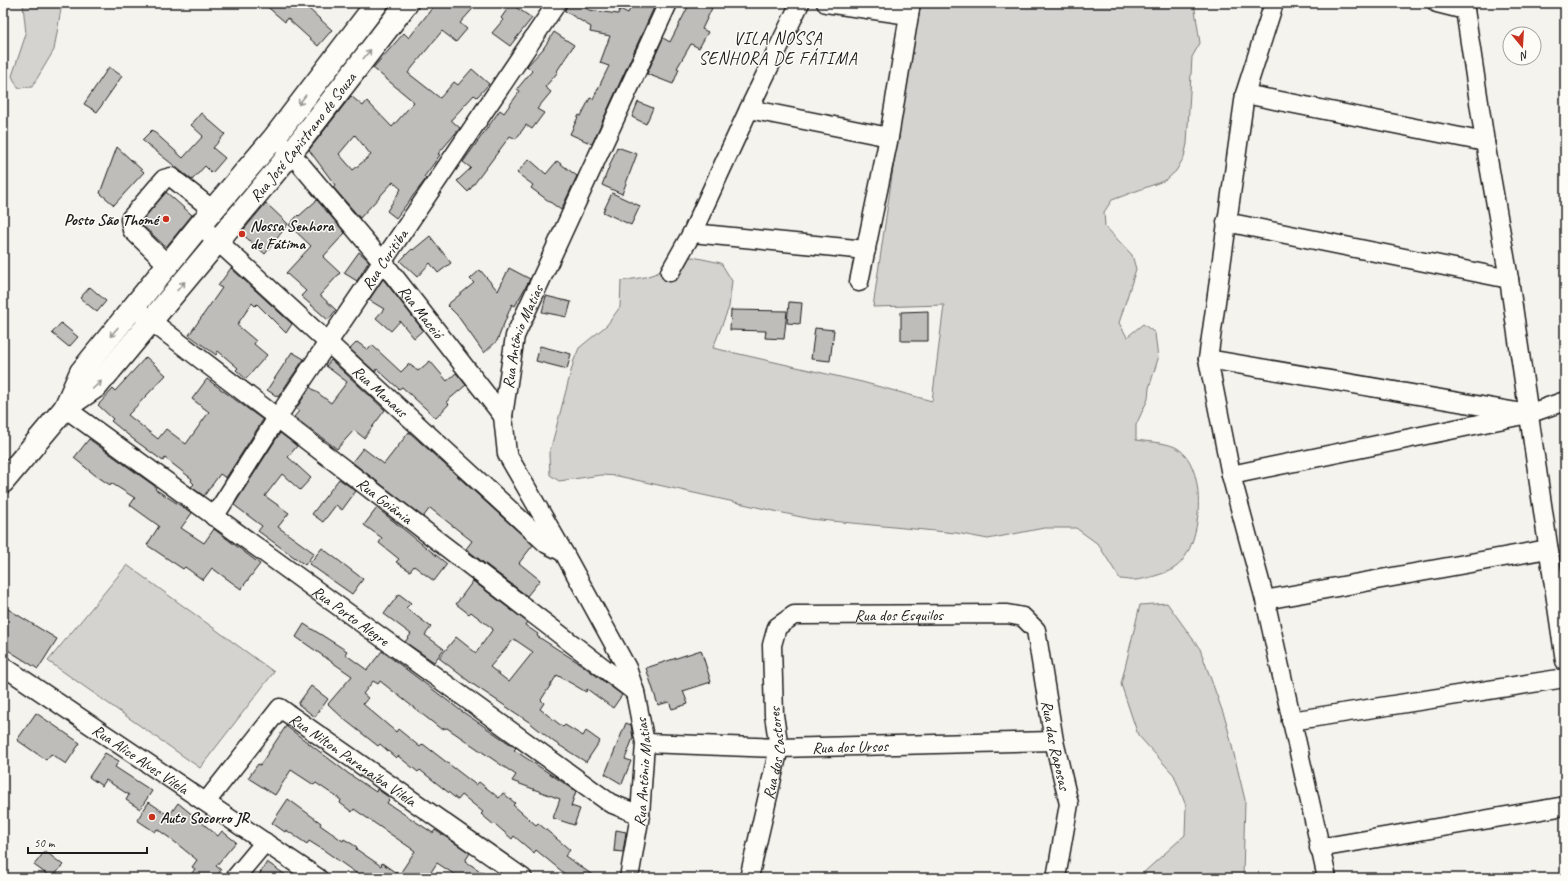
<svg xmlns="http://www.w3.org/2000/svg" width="1568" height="881" font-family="Caveat,sans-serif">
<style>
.green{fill:#d4d3cf;stroke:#787876}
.building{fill:#bebdba;stroke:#1c1c1c;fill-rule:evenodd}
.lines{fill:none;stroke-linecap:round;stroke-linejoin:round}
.minor-casing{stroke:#1c1c1c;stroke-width:21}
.major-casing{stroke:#1c1c1c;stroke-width:25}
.minor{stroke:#fdfcf7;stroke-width:18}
.major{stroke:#fdfcf7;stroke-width:22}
.oneway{stroke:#989794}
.poi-dot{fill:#c8321e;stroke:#fdfcf7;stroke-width:1.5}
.labels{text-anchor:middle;stroke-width:3;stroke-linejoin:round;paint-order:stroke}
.street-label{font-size:16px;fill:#1c1c1c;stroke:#fdfcf7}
.poi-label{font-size:16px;font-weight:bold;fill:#1c1c1c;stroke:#fdfcf7;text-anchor:start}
.neighbourhood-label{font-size:17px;letter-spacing:1px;fill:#1c1c1c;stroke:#fdfcf7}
</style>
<rect width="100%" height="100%" fill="#f4f3ee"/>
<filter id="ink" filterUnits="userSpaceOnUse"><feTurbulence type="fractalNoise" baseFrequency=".025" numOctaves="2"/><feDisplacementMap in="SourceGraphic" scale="8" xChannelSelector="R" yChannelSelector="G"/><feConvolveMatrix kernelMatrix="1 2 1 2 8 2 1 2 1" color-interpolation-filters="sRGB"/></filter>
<g filter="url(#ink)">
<path class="green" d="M 22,3 L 62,3 L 54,50 L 32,87 L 18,88 L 12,76 L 26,34 L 23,5 Z
M 917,3 L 1194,3 L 1200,43 L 1192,57 L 1187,144 L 1184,157 L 1176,171 L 1166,180 L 1112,200 L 1104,212 L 1105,226 L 1132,255 L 1136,269 L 1119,323 L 1127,337 L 1143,324 L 1155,333 L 1158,359 L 1149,388 L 1148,399 L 1136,425 L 1136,440 C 1148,442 1164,442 1175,447 C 1209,463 1204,551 1173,569 C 1167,573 1143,580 1135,580 C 1130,581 1125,579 1120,579 L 1098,544 L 1076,528 L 1044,528 L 988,539 L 956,533 L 810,519 L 618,476 L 601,475 L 559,481 L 550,475 L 549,455 L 574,360 L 579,348 L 607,325 L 620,307 L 621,281 L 645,277 L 657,273 L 680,258 L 693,257 L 721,263 L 732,281 L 729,307 L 713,348 L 862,382 L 932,401 L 944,305 L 873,307 Z
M 127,565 L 274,672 L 200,768 L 48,661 Z
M 1167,603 L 1200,649 L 1226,721 L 1245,800 L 1243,876 L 1244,878 L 1141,878 L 1142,874 L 1185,835 L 1186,806 L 1174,775 L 1138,735 L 1121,684 L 1140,605 Z"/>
<path class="building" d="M 263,3 L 315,3 L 309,9 L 332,30 L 318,46 L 287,18 L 285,22 Z
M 436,3 L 478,3 L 460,23 L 467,29 L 456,42 L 442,31 L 408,73 L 440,98 L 454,82 L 458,85 L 472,69 L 489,84 L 477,97 L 474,95 L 451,120 L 460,128 L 438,154 L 440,155 L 424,177 L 426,179 L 396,218 L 387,211 L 401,189 L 393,182 L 360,218 L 333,187 L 335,185 L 309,150 L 351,96 L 363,106 L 367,101 L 392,127 L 414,102 L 373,68 L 404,33 L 409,38 ZM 355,135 L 371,155 L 353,170 L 339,154 Z
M 567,3 L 578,3 L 589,10 L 618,14 L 620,9 L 628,13 L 633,3 L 656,3 L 592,144 L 570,134 L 579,115 L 581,116 L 590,98 L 593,99 L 609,66 L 600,63 L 610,36 L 590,32 L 591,27 L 565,11 Z
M 690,3 L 701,3 L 712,8 L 702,29 L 708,32 L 699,48 L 691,44 L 677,68 L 679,69 L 673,84 L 647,74 L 663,38 L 670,42 Z
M 511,4 L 532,18 L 510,46 L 492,33 L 503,20 L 501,18 Z
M 554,32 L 574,45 L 557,71 L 558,72 L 545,87 L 551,92 L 537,109 L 544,113 L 532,129 L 526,125 L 516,139 L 510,136 L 468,192 L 457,181 L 471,168 L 463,162 L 500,110 L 504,113 L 520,91 L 517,89 L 532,71 L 527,66 L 543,49 Z
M 109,67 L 122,76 L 97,112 L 84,104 Z
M 638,102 L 653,108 L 646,124 L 632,117 Z
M 201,113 L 225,134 L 213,148 L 225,158 L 212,173 L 205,166 L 192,180 L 142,140 L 152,130 L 183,158 L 203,136 L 191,125 Z
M 117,147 L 144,172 L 114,205 L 100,193 Z
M 617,147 L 637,154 L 622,194 L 602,185 Z
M 529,159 L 546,174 L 557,161 L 577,176 L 561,210 L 531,188 L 533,185 L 517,173 Z
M 166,192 L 192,215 L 166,247 L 142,225 L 141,222 Z
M 612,193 L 640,206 L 631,225 L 603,212 Z
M 317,200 L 345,233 L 323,257 L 340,273 L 320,295 L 336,310 L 328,320 L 301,296 L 306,291 L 286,273 L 311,246 L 289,225 L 298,215 L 299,216 Z
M 266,203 L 288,224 L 265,254 L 241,233 Z
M 430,236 L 451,263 L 438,273 L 430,263 L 417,277 L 400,261 L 412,249 L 413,250 Z
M 359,252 L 369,261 L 357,281 L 344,273 Z
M 231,268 L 292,324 L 286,333 L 257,304 L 255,306 L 252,303 L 237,325 L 256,341 L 254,344 L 267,355 L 246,379 L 236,370 L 238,368 L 218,351 L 216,355 L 189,335 L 222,288 L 218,286 Z
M 509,268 L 530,279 L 515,306 L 512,304 L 497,341 L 484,353 L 457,315 L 447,305 L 474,283 L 470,279 L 480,270 L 498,291 Z
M 383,279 L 423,330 L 414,338 L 400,321 L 391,331 L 376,318 L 384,309 L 369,300 Z
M 90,287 L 106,301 L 97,312 L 80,298 Z
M 546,296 L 571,302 L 567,317 L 542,312 Z
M 789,302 L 802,303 L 800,324 L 787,323 Z
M 731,310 L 787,311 L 784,339 L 765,338 L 766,331 L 730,330 Z
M 928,311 L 928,341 L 901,341 L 901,312 Z
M 61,323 L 78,337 L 69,347 L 52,333 Z
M 815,328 L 834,330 L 830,361 L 811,359 Z
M 357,342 L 368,350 L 372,345 L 401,372 L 409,364 L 418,371 L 430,361 L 447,381 L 456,373 L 466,385 L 446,402 L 449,404 L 436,418 L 402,387 L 399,389 L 377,369 L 375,372 L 350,349 Z
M 540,346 L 571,354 L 567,369 L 536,361 Z
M 292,352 L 304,359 L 278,397 L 267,390 Z
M 146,357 L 166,375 L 128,415 L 158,439 L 166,429 L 186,444 L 209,412 L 192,399 L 207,379 L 263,420 L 226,478 L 220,474 L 204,496 L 191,487 L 194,484 L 191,481 L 192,479 L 165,458 L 163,461 L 133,439 L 111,421 L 113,419 L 98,405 L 113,389 L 115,391 Z
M 331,360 L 385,410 L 364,438 L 354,430 L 337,449 L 294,417 L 299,411 L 296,409 L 310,387 L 331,403 L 347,382 L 326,366 Z
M 409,432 L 533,545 L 519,563 L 540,580 L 527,596 L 466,549 L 472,541 L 430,508 L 423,517 L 352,462 L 363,448 L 384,464 Z
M 280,433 L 297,446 L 288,457 L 311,478 L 300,490 L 282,474 L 265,496 L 289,513 L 278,527 L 314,553 L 305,565 L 258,531 L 262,526 L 234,505 Z
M 89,439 L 156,487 L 155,489 L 192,513 L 181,528 L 204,543 L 214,529 L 260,564 L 241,589 L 212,568 L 203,580 L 185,567 L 183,569 L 147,545 L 159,526 L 130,505 L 135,498 L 111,483 L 110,485 L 95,475 L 74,458 Z
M 339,479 L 356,491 L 342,510 L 336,505 L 323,522 L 312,514 Z
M 377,508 L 447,564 L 434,581 L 414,566 L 410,571 L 396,562 L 399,559 L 379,543 L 382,538 L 364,525 Z
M 322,548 L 363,579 L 352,594 L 309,564 Z
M 473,581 L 527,622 L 525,625 L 538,634 L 537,636 L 582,665 L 622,695 L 613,708 L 587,689 L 586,692 L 557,675 L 541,700 L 544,703 L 540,709 L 563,727 L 565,725 L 583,736 L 586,731 L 600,741 L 586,762 L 554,742 L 529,722 L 471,683 L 439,658 L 456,637 L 476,653 L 493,629 L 471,612 L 469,614 L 456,604 ZM 514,639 L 533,652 L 509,682 L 490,667 Z
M 399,594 L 411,603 L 406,608 L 431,627 L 425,635 L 444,649 L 434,662 L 405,642 L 411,634 L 384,614 Z
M 3,606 L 57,639 L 38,669 L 3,647 Z
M 304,624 L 347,651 L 345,654 L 367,670 L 382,651 L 460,710 L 516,748 L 514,750 L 576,791 L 571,806 L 580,809 L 574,825 L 553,818 L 560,799 L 512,781 L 516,775 L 447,728 L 441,729 L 380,681 L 378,684 L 373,681 L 363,694 L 368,698 L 363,704 L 396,732 L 398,729 L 420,747 L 423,744 L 476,785 L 479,782 L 499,798 L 503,793 L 515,803 L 513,805 L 536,825 L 538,823 L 570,850 L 565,856 L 597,878 L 570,878 L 536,850 L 534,853 L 514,836 L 512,839 L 495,824 L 494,825 L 481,814 L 483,812 L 462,795 L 458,800 L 420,770 L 418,772 L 398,756 L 396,758 L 380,744 L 378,746 L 345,720 L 328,704 L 352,676 L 296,637 Z
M 701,650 L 711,682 L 683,691 L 688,704 L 672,709 L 669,702 L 658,705 L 646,668 Z
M 311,686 L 328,699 L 315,717 L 298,704 Z
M 36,713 L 80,743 L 66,764 L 51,754 L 46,760 L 17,740 Z
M 626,723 L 631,725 L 633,738 L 625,759 L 631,761 L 622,784 L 605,774 Z
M 286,726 L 349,774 L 376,792 L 377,789 L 390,798 L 387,803 L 433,833 L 435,830 L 470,853 L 465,861 L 491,878 L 460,878 L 437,863 L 427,878 L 363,878 L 325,851 L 309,841 L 307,844 L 286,830 L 285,832 L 272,823 L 288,799 L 321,823 L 320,825 L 343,841 L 344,839 L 357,847 L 356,849 L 381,866 L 382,863 L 399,875 L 415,851 L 354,809 L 352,812 L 340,803 L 341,800 L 316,783 L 314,785 L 291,770 L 275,795 L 248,778 L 258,764 L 260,765 Z
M 105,753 L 119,761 L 115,767 L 152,791 L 140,809 L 126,800 L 129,795 L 106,780 L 102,786 L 89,777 Z
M 149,802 L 169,816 L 178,803 L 218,836 L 222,831 L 236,842 L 216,866 L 221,870 L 215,878 L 188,878 L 195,869 L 192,867 L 197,860 L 171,839 L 157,829 L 155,832 L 137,820 Z
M 616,830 L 626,832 L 623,852 L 614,851 Z
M 45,851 L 63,865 L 52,878 L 34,865 Z
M 267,862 L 290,878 L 257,878 Z"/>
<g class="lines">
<g class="minor-casing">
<g id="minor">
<path d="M 826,3 L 909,15"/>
<path d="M 1274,3 L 1245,94 L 1208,359 L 1231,475 L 1265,600 L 1327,878"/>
<path d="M 1437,3 L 1465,10"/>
<path d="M 1464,3 L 1485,142 L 1509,279 L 1565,661"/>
<path d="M 1245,94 L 1485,142"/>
<path d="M 749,109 L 889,137"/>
<path id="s1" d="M 274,138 L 291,153 L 383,262 L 503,416"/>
<path d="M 1226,222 L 1509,279"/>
<path id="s2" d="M 200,225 L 547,544 L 561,551"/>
<path d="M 692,233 L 866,250"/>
<path d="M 168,265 L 132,230 L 130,219 L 164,179 L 171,177 L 213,210"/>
<path d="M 670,272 L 692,233 L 749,109 L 800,3"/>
<path d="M 859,282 L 889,137 L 911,3"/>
<path id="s3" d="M 134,308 L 635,692"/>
<path d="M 1208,359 L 1517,412"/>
<path id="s4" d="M 65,408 L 610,803 L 640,815"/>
<path d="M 1231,475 L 1528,414 L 1565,401"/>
<path id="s5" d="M 214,517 L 277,418 L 557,3"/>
<path d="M 1265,600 L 1548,549"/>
<path id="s6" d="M 3,666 L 318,878"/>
<path d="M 1291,721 L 1565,678"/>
<path id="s7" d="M 645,743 L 779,748 L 1054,741"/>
<path id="s8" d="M 206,802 L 280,708 L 523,878"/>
<path d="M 1319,848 L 1565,806"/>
<path d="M 235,878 L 265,842"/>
<path id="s9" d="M 629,878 L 640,815 L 645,743 L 635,692 L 627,668 L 564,553 L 507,454 L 503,416 L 515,336 L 668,3"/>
<path id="s10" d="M 749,878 L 779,748 L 774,715 L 772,645 L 777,627 L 794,615 L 1007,614 L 1023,617 L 1036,630 L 1054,741 L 1069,804 L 1056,878"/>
</g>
</g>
<g class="major-casing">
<g id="major">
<path id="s11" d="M 65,408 L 97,386 L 291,153 L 407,3"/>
<path d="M 3,482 L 65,408 L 81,372 L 200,225 L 274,138 L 377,3"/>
</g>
</g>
<use href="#minor" class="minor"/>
<use href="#major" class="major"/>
</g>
<defs><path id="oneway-shaft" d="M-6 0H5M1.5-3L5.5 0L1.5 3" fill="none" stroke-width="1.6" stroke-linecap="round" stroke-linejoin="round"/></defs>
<g class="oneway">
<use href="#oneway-shaft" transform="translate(367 54) rotate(-51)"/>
<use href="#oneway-shaft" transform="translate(302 100) rotate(127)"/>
<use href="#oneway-shaft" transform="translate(181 286) rotate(-50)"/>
<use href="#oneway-shaft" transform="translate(114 332) rotate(130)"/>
<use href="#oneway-shaft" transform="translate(97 385) rotate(-42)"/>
</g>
</g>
<g class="poi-dot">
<circle cx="166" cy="219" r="4"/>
<circle cx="242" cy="234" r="4"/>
<circle cx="152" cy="817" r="4"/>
</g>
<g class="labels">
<g class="street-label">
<text dy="6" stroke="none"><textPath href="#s11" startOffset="362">Rua José Capistrano de Souza</textPath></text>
<text dy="6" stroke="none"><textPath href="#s5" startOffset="309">Rua Curitiba</textPath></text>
<text dy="6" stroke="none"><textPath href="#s1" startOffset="228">Rua Maceió</textPath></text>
<text dy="6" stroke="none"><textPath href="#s9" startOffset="579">Rua Antônio Matias</textPath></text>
<text dy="6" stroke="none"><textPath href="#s2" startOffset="245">Rua Manaus</textPath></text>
<text dy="6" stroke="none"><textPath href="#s3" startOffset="316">Rua Goiânia</textPath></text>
<text dy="6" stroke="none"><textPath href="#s10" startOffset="381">Rua dos Esquilos</textPath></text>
<text dy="6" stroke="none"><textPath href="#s4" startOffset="353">Rua Porto Alegre</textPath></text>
<text dy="6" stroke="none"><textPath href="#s10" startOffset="641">Rua das Raposas</textPath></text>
<text dy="6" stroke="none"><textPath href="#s7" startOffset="205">Rua dos Ursos</textPath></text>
<text dy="6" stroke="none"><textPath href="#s10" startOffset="128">Rua dos Castores</textPath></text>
<text dy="6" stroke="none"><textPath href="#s6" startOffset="166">Rua Alice Alves Vilela</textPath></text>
<text dy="6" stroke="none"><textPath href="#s8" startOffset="209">Rua Nilton Paranaíba Vilela</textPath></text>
<text dy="6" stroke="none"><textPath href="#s9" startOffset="107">Rua Antônio Matias</textPath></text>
</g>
<g class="poi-label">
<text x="158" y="225" text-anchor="end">Posto São Thomé</text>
<text x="250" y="231">Nossa Senhora<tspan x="250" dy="18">de Fátima</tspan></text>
<text x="160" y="823">Auto Socorro JR</text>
</g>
<g class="neighbourhood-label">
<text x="778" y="44">VILA NOSSA<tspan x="778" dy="20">SENHORA DE FÁTIMA</tspan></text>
</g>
</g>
<rect width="1568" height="881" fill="none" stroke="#fdfcf7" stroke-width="16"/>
<rect x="8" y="8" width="1552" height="865" fill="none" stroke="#1c1c1c" stroke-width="1.5" filter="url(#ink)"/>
<g transform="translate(1522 46) rotate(162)"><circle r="19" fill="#fdfcf7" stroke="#a3a29f"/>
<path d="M0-3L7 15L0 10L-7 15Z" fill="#c8321e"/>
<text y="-6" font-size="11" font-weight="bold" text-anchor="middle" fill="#1c1c1c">N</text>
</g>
<path d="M28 847v6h119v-6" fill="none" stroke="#1c1c1c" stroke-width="2"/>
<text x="34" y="847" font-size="12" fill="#1c1c1c" stroke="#fdfcf7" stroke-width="3" paint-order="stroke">50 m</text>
</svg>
